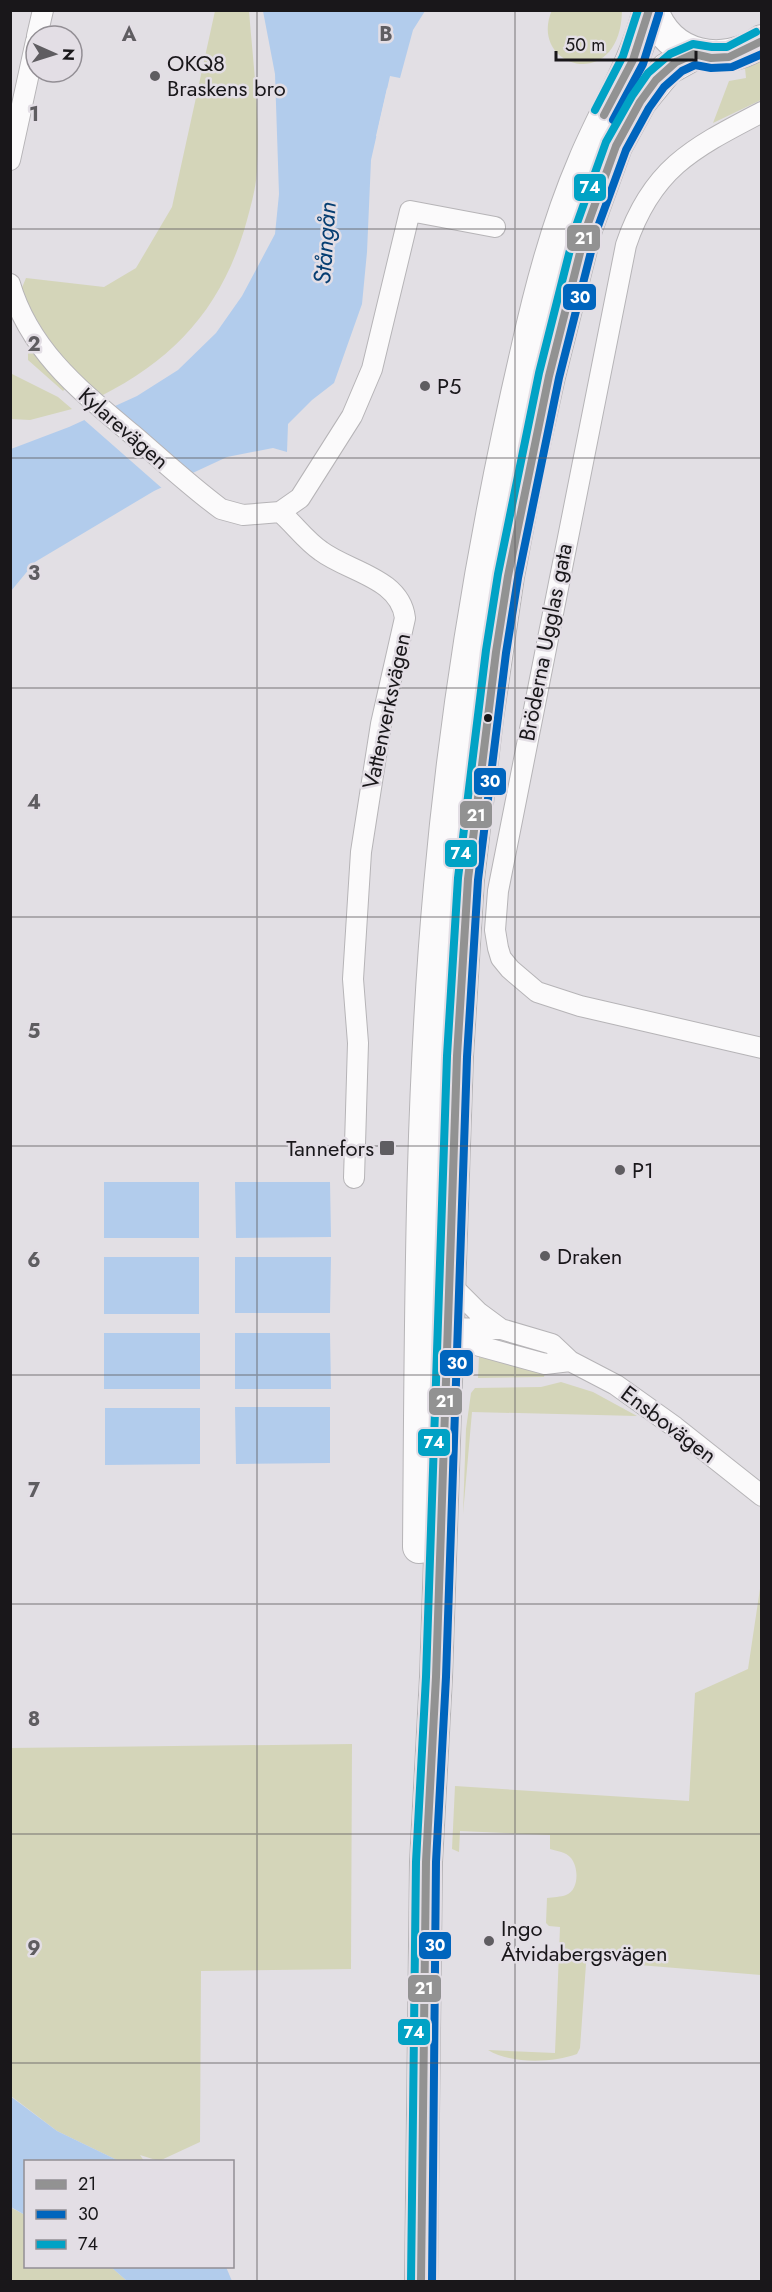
<svg xmlns="http://www.w3.org/2000/svg" width="772" height="2292" font-family="Jost,sans-serif">
<style>
.green{fill:#d4d5b9}
.water{fill:#b2ccec}
.pier{fill:#e2dfe4}
.lines{fill:none;stroke-linecap:round;stroke-linejoin:round}
.minor-casing{stroke:#b6b4b7;stroke-width:22}
.primary-casing{stroke:#b6b4b7;stroke-width:34}
.minor{stroke:#fbfafb;stroke-width:20}
.primary{stroke:#fbfafb;stroke-width:32}
.bus-1-casing{stroke:#e3dee5;stroke-width:12}
.bus-2-casing{stroke:#e3dee5;stroke-width:12}
.bus-3-casing{stroke:#e3dee5;stroke-width:12}
.bus-1{stroke:#929292;stroke-width:8}
.bus-2{stroke:#0065bd;stroke-width:8}
.bus-3{stroke:#01a2c5;stroke-width:8}
.grid{fill:none;stroke:#5f5d61;stroke-width:1.5;stroke-opacity:0.55}
.poi-dot{fill:#5f5d61;stroke:#e3dee5;stroke-width:2}
.bus-dot{fill:#19171a;stroke:#e3dee5;stroke-width:2}
.labels{text-anchor:middle;stroke-width:5;stroke-linejoin:round;paint-order:stroke}
.poi-label{font-size:22px;fill:#19171a;stroke:#e3dee5;text-anchor:start}
.street-label{font-size:22px;fill:#19171a;stroke:#e3dee5}
.water-label{font-size:24px;font-style:italic;fill:#063e72;stroke:#e3dee5}
.grid-label{font-size:20px;text-anchor:middle;font-weight:bold;fill:#5f5d61;stroke:#e3dee5;stroke-width:5;stroke-linejoin:round;paint-order:stroke}
.line-badge{stroke:#e3dee5;stroke-width:2}
.badge-label{font-size:16px;text-anchor:middle;font-weight:bold;fill:#fff}
</style>
<rect width="100%" height="100%" fill="#e2dfe4"/>
<path class="green" d="M 552,10 L 622,11 C 620,95 527,67 552,10 Z
M 215,11 L 249,11 C 253,62 260,114 257,166 C 257,184 252,202 247,220 C 224,304 178,357 101,396 C 64,365 42,333 21,290 L 26,278 L 104,287 L 136,268 L 172,207 Z
M 761,59 L 761,100 L 713,123 L 729,81 L 746,78 L 745,68 Z
M 28,346 L 65,389 L 63,391 L 28,360 Z
M 10,373 L 58,397 L 72,409 L 30,420 L 11,419 Z
M 479,1357 L 545,1372 L 544,1377 L 478,1378 Z
M 561,1382 L 593,1392 L 637,1416 L 472,1412 L 463,1514 L 466,1429 L 471,1393 L 475,1388 L 541,1387 Z
M 761,1582 L 761,1975 L 639,1965 L 628,1954 L 587,1950 L 580,2048 L 577,2054 C 552,2063 511,2064 488,2050 L 555,2053 L 560,1927 L 549,1926 L 546,1923 L 547,1898 C 553,1897 561,1897 566,1895 C 579,1890 579,1868 571,1858 C 566,1852 557,1851 550,1849 L 550,1835 L 460,1831 L 459,1852 L 452,1849 L 455,1786 L 689,1801 L 695,1693 L 748,1669 Z
M 352,1744 L 351,1969 L 201,1971 L 200,2142 L 159,2161 L 140,2155 L 144,2161 L 119,2161 L 57,2131 L 11,2096 L 10,1748 Z
M 10,2207 L 25,2215 L 26,2266 L 111,2267 L 127,2281 L 11,2281 Z"/>
<path class="water" d="M 263,11 L 425,11 L 413,30 L 400,78 L 390,76 L 371,160 L 367,252 L 362,304 L 334,383 L 312,400 L 288,424 L 287,452 L 273,448 L 227,457 L 154,491 L 35,562 L 11,591 L 11,449 L 69,427 L 137,396 L 178,370 L 216,333 L 242,296 L 275,234 L 279,194 L 275,74 Z
M 104,1182 L 199,1182 L 199,1238 L 104,1238 Z
M 235,1182 L 330,1182 L 331,1237 L 236,1238 Z
M 104,1257 L 199,1257 L 199,1314 L 104,1314 Z
M 235,1257 L 331,1257 L 330,1313 L 235,1313 Z
M 104,1333 L 200,1333 L 200,1389 L 104,1389 Z
M 235,1333 L 330,1333 L 331,1389 L 235,1389 Z
M 235,1407 L 330,1407 L 330,1463 L 236,1464 Z
M 105,1408 L 200,1408 L 200,1464 L 105,1465 Z
M 10,2096 L 57,2131 L 119,2161 L 26,2162 L 25,2215 L 11,2207 Z
M 111,2267 L 226,2267 L 232,2281 L 127,2281 Z"/>
<path class="pier" d="M 387,88 L 390,89 L 379,137 L 376,136 Z
M 110,405 L 192,476 L 164,490 L 82,418 Z"/>
<g class="lines">
<g class="minor-casing">
<path id="minor" d="M 37,36 L 43,10
M 762,112 C 693,148 652,168 626,245 L 498,891 L 495,930 L 498,948 L 501,958 L 510,969 L 537,992 L 580,1006 L 762,1048
M 10,160 L 36,41
M 10,284 C 30,352 82,392 133,435 C 162,460 190,486 221,509 L 243,515 L 280,512 L 300,498 L 352,416 L 372,369 L 410,211 L 495,227
M 280,512 C 294,524 306,541 321,551 C 349,572 400,578 405,618 L 381,724 L 361,852 L 353,979 L 358,1043 L 354,1178
M 449,1283 L 478,1312 L 501,1329
M 438,1328 L 501,1329 L 552,1344 L 570,1361 L 616,1385 L 675,1427 L 762,1496
M 447,1328 L 476,1345 L 545,1364 L 570,1361"/>
</g>
<g class="primary-casing">
<path id="primary" d="M 652,10 C 669,58 723,69 762,41
M 419,1547 C 421,1327 420,1105 440,886 C 456,706 486,526 527,350 C 541,286 558,222 584,162 C 605,111 636,64 649,10
M 421,2282 L 426,1862 L 436,1677 L 457,1056 L 468,879 L 487,718 L 508,576 L 528,471 L 549,376 L 586,229 L 616,146 L 640,102 L 667,69 L 694,54"/>
</g>
<use href="#minor" class="minor"/>
<use href="#primary" class="primary"/>
<g class="bus-1-casing">
<path id="bus-1" d="M 604,115 L 633,60 L 649,10
M 421,2282 L 426,1862 L 436,1677 L 457,1056 L 468,879 L 496,652 L 508,576 L 549,376 L 586,229 L 616,146 L 640,102 L 656,80 L 676,62 L 694,54 L 711,58 L 729,57 L 762,41"/>
</g>
<g class="bus-2-casing">
<path id="bus-2" d="M 613,120 L 643,64 L 659,13
M 432,2282 L 436,1862 L 446,1677 L 467,1057 L 478,880 L 506,653 L 518,578 L 559,378 L 596,232 L 626,150 L 649,108 L 664,87 L 682,71 L 695,65 L 711,68 L 732,67 L 762,54"/>
</g>
<g class="bus-3-casing">
<path id="bus-3" d="M 595,110 L 623,56 L 638,10
M 411,2282 L 416,1862 L 426,1677 L 447,1056 L 458,878 L 486,650 L 498,574 L 539,373 L 576,226 L 606,142 L 632,96 L 648,73 L 670,54 L 693,44 L 712,47 L 727,47 L 756,32"/>
</g>
<use href="#bus-1" class="bus-1"/>
<use href="#bus-2" class="bus-2"/>
<use href="#bus-3" class="bus-3"/>
</g>
<path class="grid" d="M 257,10 L 257,2282M 515,10 L 515,2282M 10,229 L 762,229M 10,458 L 762,458M 10,688 L 762,688M 10,917 L 762,917M 10,1146 L 762,1146M 10,1375 L 762,1375M 10,1604 L 762,1604M 10,1834 L 762,1834M 10,2063 L 762,2063"/>
<g class="poi-dot">
<circle cx="155" cy="76" r="6"/>
<circle cx="425" cy="386" r="6"/>
<rect x="379" y="1140" width="16" height="16" rx="3"/>
<circle cx="620" cy="1170" r="6"/>
<circle cx="545" cy="1256" r="6"/>
<circle cx="489" cy="1941" r="6"/>
</g>
<circle class="bus-dot" cx="488" cy="718" r="5"/>
<g class="labels">
<g class="poi-label">
<text x="167" y="71">OKQ8<tspan x="167" dy="25">Braskens bro</tspan></text>
<text x="437" y="394">P5</text>
<text x="374" y="1156" text-anchor="end">Tannefors</text>
<text x="632" y="1178">P1</text>
<text x="557" y="1264">Draken</text>
<text x="501" y="1936">Ingo<tspan x="501" dy="25">Åtvidabergsvägen</tspan></text>
</g>
<g class="street-label">
<text transform="translate(124 428) rotate(41)" y="8">Kylarevägen</text>
<text transform="translate(545 642) rotate(-79)" y="8">Bröderna Ugglas gata</text>
<text transform="translate(386 711) rotate(-78)" y="8">Vattenverksvägen</text>
<text transform="translate(669 1424) rotate(37)" y="8">Ensbovägen</text>
</g>
<g class="water-label">
<text transform="translate(325 243) rotate(-86)" y="8">Stångån</text>
</g>
</g>
<g class="grid-label">
<text x="129" y="41">A</text>
<text x="386" y="41">B</text>
<text x="34" y="121">1</text>
<text x="34" y="351">2</text>
<text x="34" y="580">3</text>
<text x="34" y="809">4</text>
<text x="34" y="1038">5</text>
<text x="34" y="1267">6</text>
<text x="34" y="1497">7</text>
<text x="34" y="1726">8</text>
<text x="34" y="1955">9</text>
</g>
<g class="line-badge">
<rect x="573" y="173" width="34" height="29" rx="6" fill="#01a2c5"/>
<rect x="566" y="224" width="35" height="28" rx="6" fill="#929292"/>
<rect x="562" y="283" width="35" height="28" rx="6" fill="#0065bd"/>
<rect x="473" y="767" width="34" height="29" rx="6" fill="#0065bd"/>
<rect x="459" y="800" width="34" height="29" rx="6" fill="#929292"/>
<rect x="444" y="839" width="34" height="29" rx="6" fill="#01a2c5"/>
<rect x="439" y="1349" width="35" height="28" rx="6" fill="#0065bd"/>
<rect x="428" y="1387" width="35" height="29" rx="6" fill="#929292"/>
<rect x="417" y="1428" width="34" height="29" rx="6" fill="#01a2c5"/>
<rect x="418" y="1931" width="34" height="29" rx="6" fill="#0065bd"/>
<rect x="407" y="1974" width="35" height="29" rx="6" fill="#929292"/>
<rect x="397" y="2018" width="34" height="28" rx="6" fill="#01a2c5"/>
</g>
<g class="badge-label">
<text x="590" y="193">74</text>
<text x="584" y="244">21</text>
<text x="580" y="303">30</text>
<text x="490" y="787">30</text>
<text x="476" y="821">21</text>
<text x="461" y="859">74</text>
<text x="457" y="1369">30</text>
<text x="445" y="1407">21</text>
<text x="434" y="1448">74</text>
<text x="435" y="1951">30</text>
<text x="424" y="1994">21</text>
<text x="414" y="2038">74</text>
</g>
<rect width="772" height="2292" fill="none" stroke="#19171a" stroke-width="24"/>
<rect x="24" y="2160" width="210" height="108" fill="#e3dee5" stroke="#928e94" stroke-width="1.5"/>
<rect x="36" y="2180" width="30" height="9" fill="#929292" stroke="#928e94" stroke-width="1.5"/>
<text x="78" y="2190" font-size="18" fill="#19171a">21</text>
<rect x="36" y="2210" width="30" height="9" fill="#0065bd" stroke="#928e94" stroke-width="1.5"/>
<text x="78" y="2220" font-size="18" fill="#19171a">30</text>
<rect x="36" y="2240" width="30" height="9" fill="#01a2c5" stroke="#928e94" stroke-width="1.5"/>
<text x="78" y="2250" font-size="18" fill="#19171a">74</text>
<g transform="translate(54 54) rotate(93)"><circle r="28" fill="#e3dee5" stroke="#928e94" stroke-width="1.5"/>
<path d="M0-4.5L10 22L0 15L-10 22Z" fill="#5f5d61"/>
<text y="-9" font-size="16" font-weight="bold" text-anchor="middle" fill="#19171a">N</text>
</g>
<path d="M556 51v9h140v-9" fill="none" stroke="#19171a" stroke-width="3"/>
<text x="565" y="51" font-size="18" fill="#19171a" stroke="#e3dee5" stroke-width="4.5" paint-order="stroke">50 m</text>
</svg>
